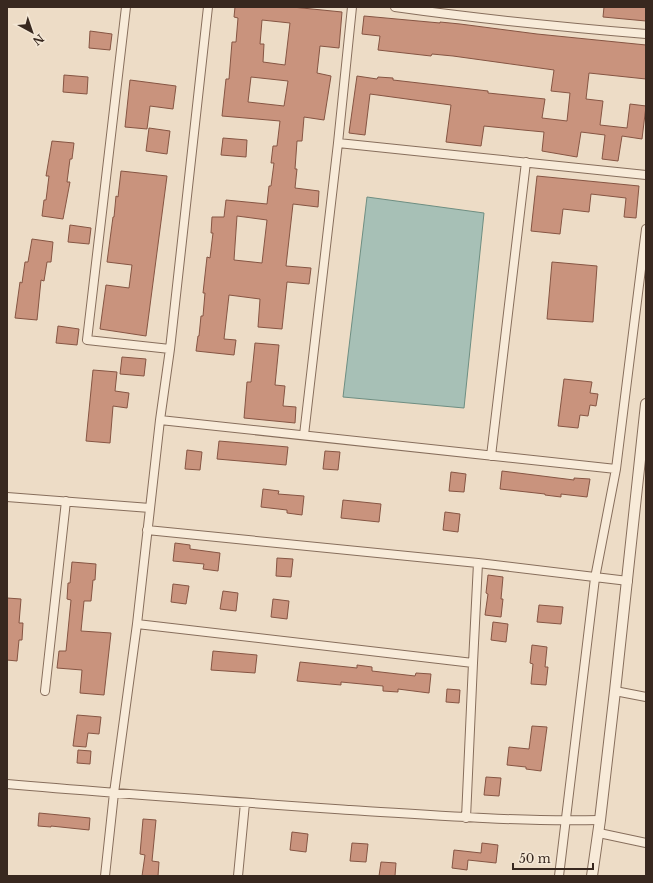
<svg xmlns="http://www.w3.org/2000/svg" width="653" height="883" font-family="'Libre Baskerville',serif">
<style>
.water{fill:#a7c0b6;stroke:#6e8e82}
.building{fill:#c9937d;stroke:#865543;fill-rule:evenodd}
.lines{fill:none;stroke-linecap:round;stroke-linejoin:round}
.minor-casing{stroke:#876e5c;stroke-width:10}
.tertiary-casing{stroke:#876e5c;stroke-width:12}
.minor{stroke:#f8ebd9;stroke-width:8}
.tertiary{stroke:#f8ebd9;stroke-width:10}
</style>
<rect width="100%" height="100%" fill="#eddcc6"/>
<path class="water" d="M 367,197 L 484,213 L 464,408 L 343,397 Z"/>
<path class="building" d="M 235,7 L 292,7 L 342,12 L 339,48 L 320,46 L 317,73 L 331,76 L 324,120 L 304,117 L 302,141 L 297,141 L 295,169 L 297,169 L 295,188 L 319,191 L 318,207 L 293,204 L 286,266 L 311,268 L 309,284 L 287,282 L 282,329 L 258,327 L 260,299 L 229,295 L 224,339 L 236,340 L 234,355 L 196,351 L 198,336 L 199,336 L 201,316 L 203,316 L 205,293 L 203,293 L 207,257 L 210,258 L 213,233 L 211,233 L 212,217 L 224,217 L 226,200 L 267,204 L 269,186 L 271,186 L 274,163 L 271,163 L 273,146 L 277,146 L 280,121 L 222,116 L 226,79 L 229,79 L 232,42 L 236,42 L 238,18 L 234,17 ZM 262,20 L 290,23 L 285,65 L 263,62 L 264,44 L 260,44 ZM 251,77 L 288,81 L 284,106 L 248,102 ZM 237,216 L 267,220 L 262,263 L 234,260 Z
M 604,7 L 646,7 L 646,21 L 603,17 Z
M 364,16 L 440,23 L 440,22 L 460,24 L 537,34 L 646,45 L 646,79 L 589,73 L 586,99 L 603,101 L 600,125 L 627,128 L 630,104 L 646,106 L 642,139 L 622,136 L 618,161 L 602,159 L 605,135 L 581,132 L 577,157 L 542,151 L 544,132 L 523,130 L 484,126 L 481,146 L 446,142 L 451,105 L 370,94 L 365,135 L 349,133 L 357,76 L 377,79 L 378,77 L 393,78 L 393,80 L 488,91 L 488,93 L 545,99 L 542,118 L 567,121 L 570,93 L 551,91 L 554,70 L 453,56 L 432,54 L 431,56 L 378,50 L 380,36 L 362,34 Z
M 90,31 L 112,34 L 110,50 L 89,48 Z
M 64,75 L 88,77 L 87,94 L 63,92 Z
M 130,80 L 176,86 L 173,109 L 150,106 L 147,129 L 125,127 Z
M 149,128 L 170,131 L 167,154 L 146,151 Z
M 223,138 L 247,140 L 246,157 L 221,155 Z
M 52,141 L 74,143 L 72,159 L 70,159 L 67,182 L 70,182 L 63,219 L 42,216 L 44,200 L 46,200 L 49,176 L 46,176 Z
M 121,171 L 167,176 L 146,336 L 100,329 L 106,285 L 129,288 L 132,265 L 107,262 L 113,217 L 114,217 L 116,196 L 118,197 Z
M 537,176 L 639,186 L 636,218 L 624,217 L 626,198 L 591,194 L 589,212 L 563,209 L 560,234 L 531,231 Z
M 70,225 L 91,228 L 89,244 L 68,242 Z
M 32,239 L 53,242 L 51,262 L 47,262 L 44,281 L 41,280 L 37,320 L 15,318 L 20,282 L 22,283 L 25,262 L 28,262 Z
M 552,262 L 597,266 L 593,322 L 547,319 Z
M 58,326 L 79,329 L 77,345 L 56,343 Z
M 255,343 L 279,345 L 275,385 L 285,386 L 283,406 L 296,407 L 295,423 L 244,418 L 247,382 L 251,382 Z
M 122,357 L 146,359 L 144,376 L 120,374 Z
M 93,370 L 117,372 L 115,391 L 129,393 L 127,408 L 113,406 L 110,443 L 86,441 Z
M 564,379 L 592,382 L 590,393 L 598,394 L 596,406 L 590,405 L 588,416 L 580,415 L 578,428 L 558,426 Z
M 219,441 L 288,447 L 286,465 L 217,459 Z
M 187,450 L 202,452 L 200,470 L 185,469 Z
M 325,451 L 340,452 L 338,470 L 323,469 Z
M 502,471 L 574,480 L 574,478 L 590,479 L 587,497 L 561,494 L 561,497 L 545,495 L 545,494 L 500,489 Z
M 451,472 L 466,474 L 464,492 L 449,491 Z
M 263,489 L 279,491 L 278,494 L 304,496 L 302,515 L 287,513 L 287,510 L 261,507 Z
M 343,500 L 381,504 L 379,522 L 341,518 Z
M 445,512 L 460,514 L 458,532 L 443,530 Z
M 175,543 L 190,545 L 190,549 L 220,553 L 218,571 L 203,569 L 204,564 L 173,561 Z
M 277,558 L 293,559 L 291,577 L 276,576 Z
M 72,562 L 96,564 L 95,580 L 93,580 L 91,601 L 84,601 L 81,631 L 111,633 L 104,695 L 80,693 L 82,670 L 57,668 L 59,651 L 66,651 L 71,600 L 67,599 L 68,583 L 70,583 Z
M 488,575 L 503,577 L 501,599 L 503,599 L 501,617 L 485,615 L 488,594 L 486,593 Z
M 173,584 L 189,586 L 186,604 L 171,602 Z
M 223,591 L 238,593 L 236,611 L 220,609 Z
M 7,598 L 21,599 L 19,623 L 23,623 L 22,640 L 19,640 L 17,661 L 7,660 Z
M 273,599 L 289,601 L 287,619 L 271,617 Z
M 539,605 L 563,607 L 561,624 L 537,622 Z
M 493,622 L 508,624 L 506,642 L 491,640 Z
M 532,645 L 547,647 L 545,667 L 548,667 L 546,685 L 531,684 L 533,664 L 530,663 Z
M 213,651 L 257,655 L 255,673 L 211,670 Z
M 300,662 L 357,668 L 357,665 L 372,667 L 372,671 L 415,676 L 416,673 L 431,674 L 429,693 L 398,689 L 398,692 L 383,691 L 383,686 L 341,682 L 341,685 L 297,681 Z
M 447,689 L 460,690 L 459,703 L 446,702 Z
M 77,715 L 101,717 L 99,734 L 88,733 L 86,747 L 73,746 Z
M 532,726 L 547,727 L 541,771 L 526,769 L 526,767 L 507,765 L 509,747 L 529,749 Z
M 78,750 L 91,751 L 90,764 L 77,763 Z
M 486,777 L 501,778 L 499,796 L 484,795 Z
M 39,813 L 90,818 L 89,830 L 51,826 L 51,827 L 38,826 Z
M 143,819 L 156,820 L 152,861 L 159,862 L 158,876 L 142,876 L 145,855 L 140,854 Z
M 292,832 L 308,834 L 306,852 L 290,850 Z
M 352,843 L 368,844 L 366,862 L 350,861 Z
M 482,843 L 498,845 L 496,863 L 468,860 L 467,870 L 452,868 L 454,850 L 481,853 Z
M 381,862 L 396,863 L 395,876 L 379,876 Z"/>
<g class="lines">
<g class="minor-casing">
<path id="minor" d="M 126,7 L 87,340 L 170,349
M 395,7 C 479,19 562,27 646,34
M 338,143 L 646,175
M 160,420 L 616,469
M 304,435 L 338,143 L 352,7
M 491,456 L 526,162
M 7,497 L 150,508
M 147,530 L 478,563 L 628,581
M 137,624 L 473,663 L 466,818
M 473,663 L 478,563
M 45,691 L 66,501
M 615,691 L 646,697
M 7,784 C 121,794 236,802 350,810 C 433,815 517,822 600,820
M 599,833 L 646,843
M 105,876 L 114,793 L 137,624 L 160,420 L 170,349 L 208,7
M 238,876 L 245,803
M 559,876 L 595,578 L 616,469 L 646,229"/>
</g>
<g class="tertiary-casing">
<path id="tertiary" d="M 592,876 L 600,820 L 615,691 L 646,404"/>
</g>
<use href="#minor" class="minor"/>
<use href="#tertiary" class="tertiary"/>
</g>
<rect width="653" height="883" fill="none" stroke="#38281f" stroke-width="16"/>
<g transform="translate(32 32) rotate(140)" stroke="#f4e7d5" stroke-width="3" paint-order="stroke">
<path d="M0-3L7 15L0 10L-7 15Z" fill="#38281f"/>
<text y="-6" font-size="11" font-weight="bold" text-anchor="middle" fill="#38281f">N</text>
</g>
<path d="M513 863v6h80v-6" fill="none" stroke="#38281f" stroke-width="2"/>
<text x="519" y="863" font-size="12" fill="#38281f" stroke="#f4e7d5" stroke-width="3" paint-order="stroke">50 m</text>
</svg>
